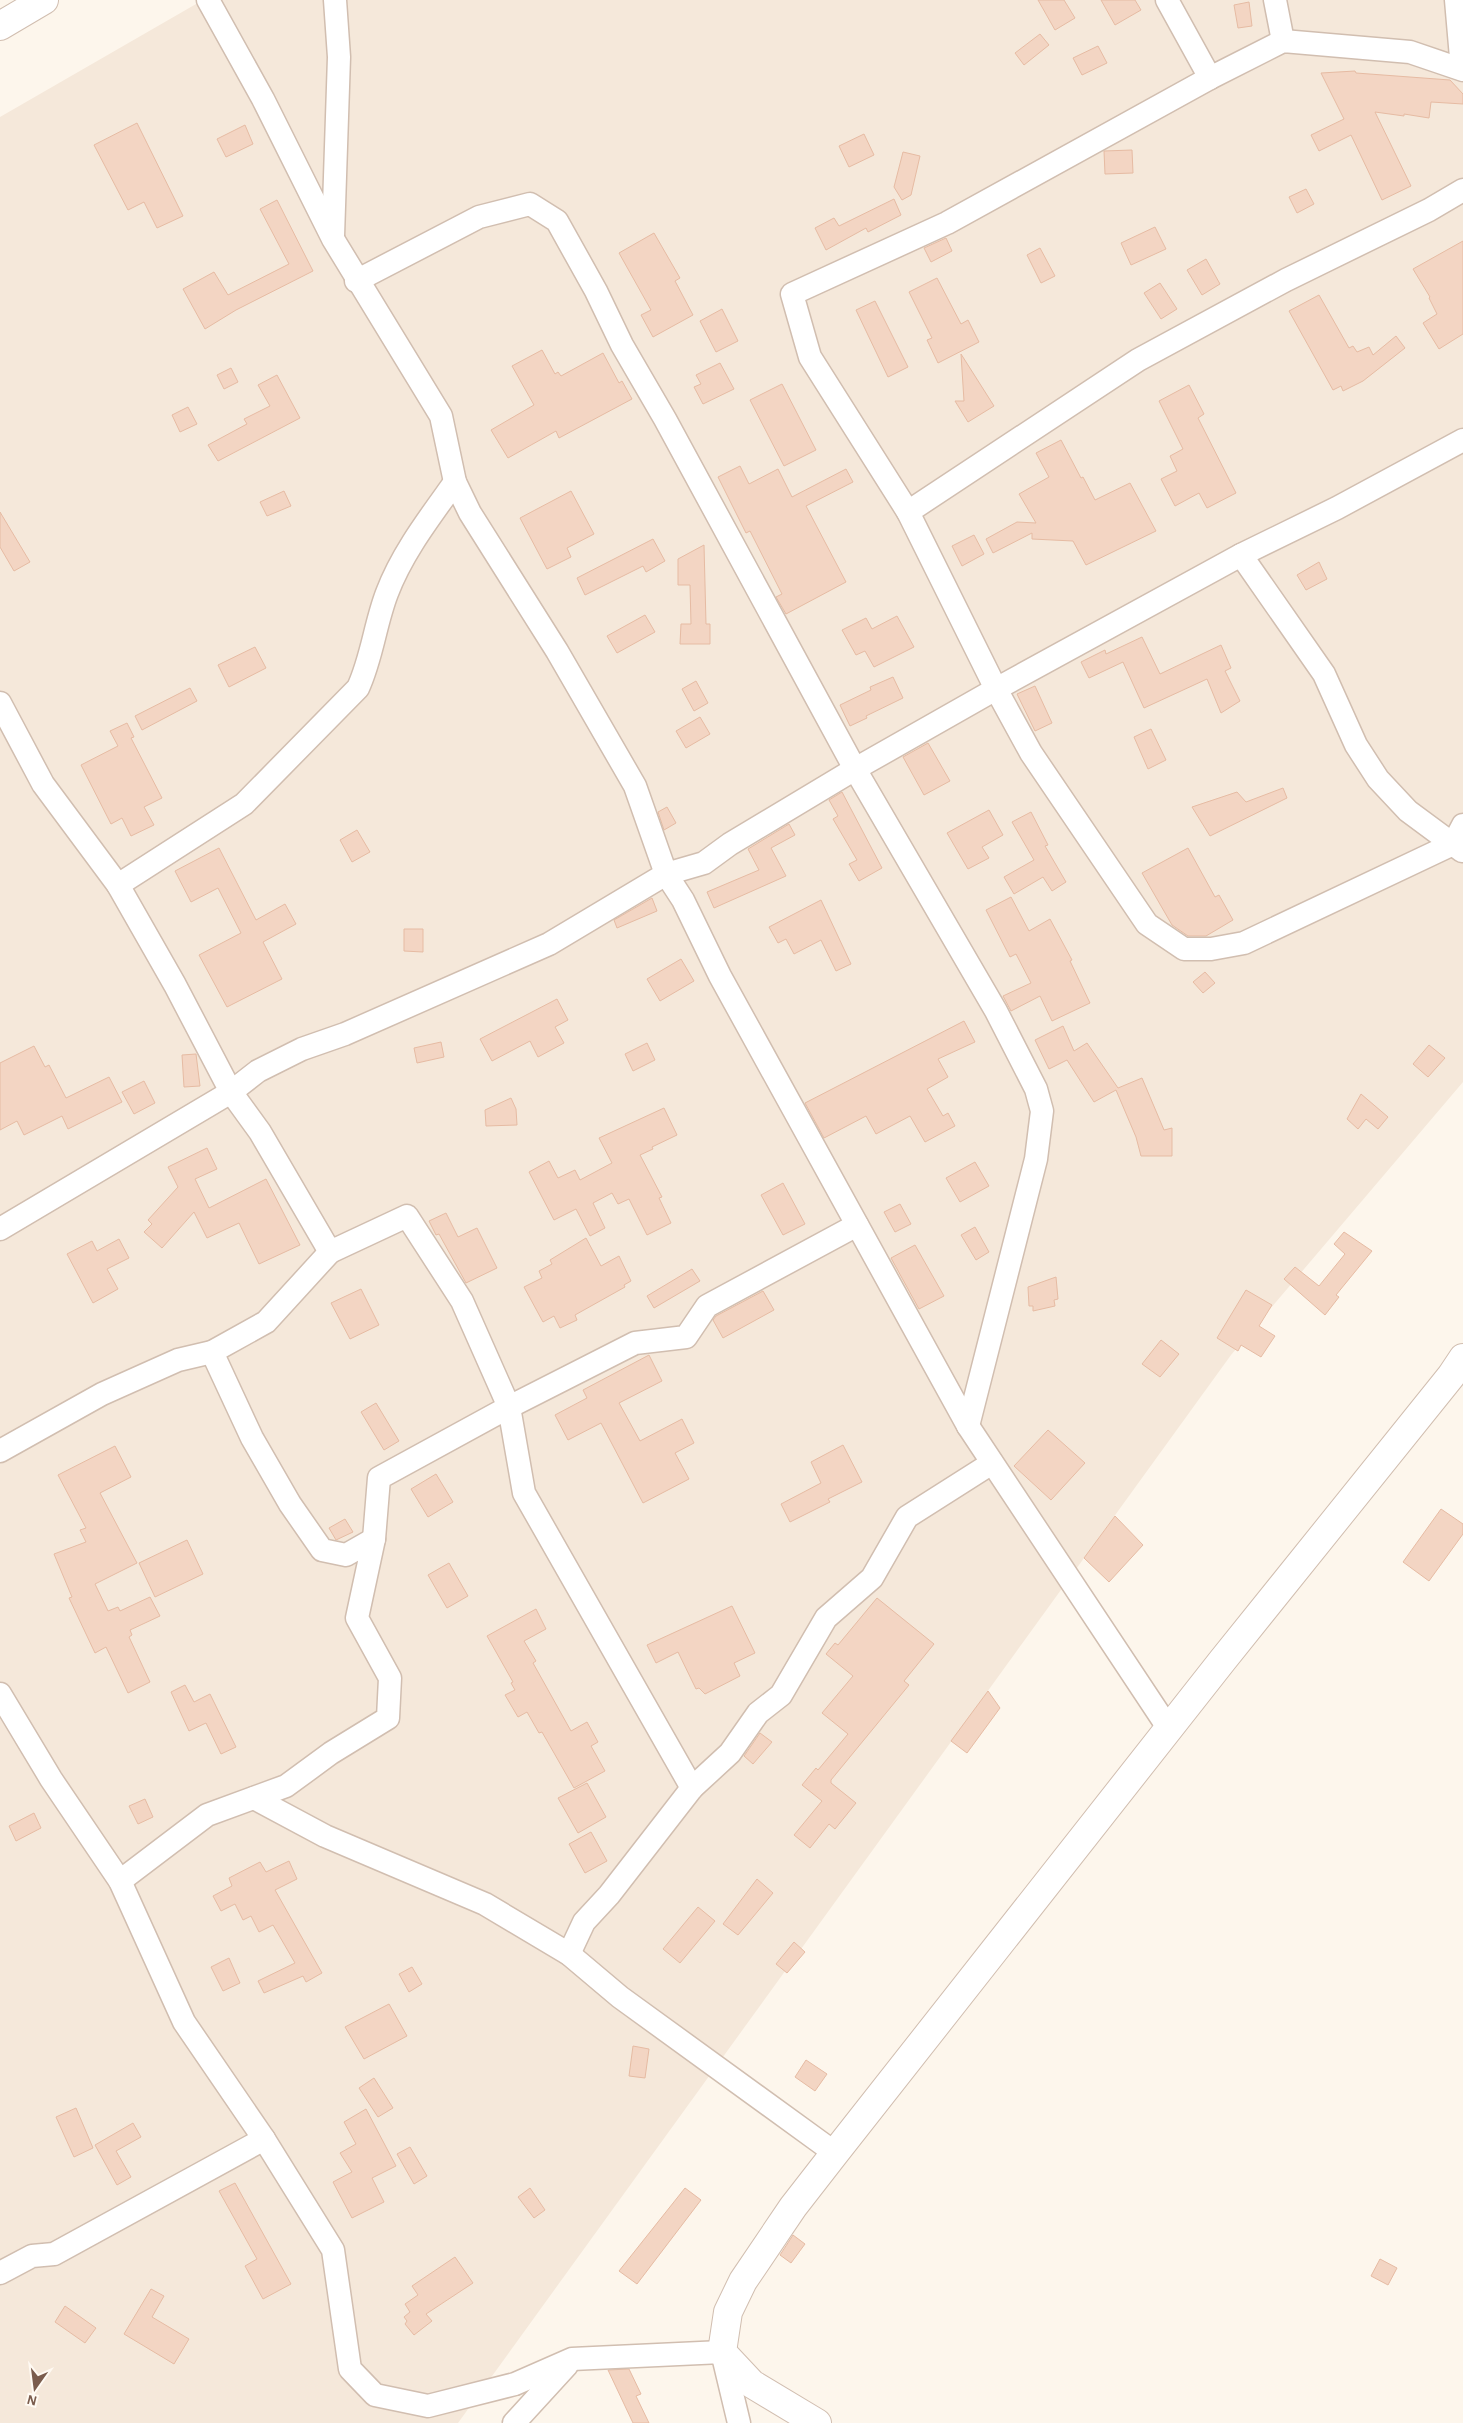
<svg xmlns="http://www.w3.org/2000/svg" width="1463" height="2423" font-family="'Alegreya Sans',sans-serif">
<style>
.residential{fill:#f5e8da}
.building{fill:#f3d5c3;stroke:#e6bba3}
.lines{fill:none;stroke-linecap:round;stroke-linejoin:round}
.minor-casing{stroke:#d1beb0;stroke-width:25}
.tertiary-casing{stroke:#d1beb0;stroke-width:30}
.minor{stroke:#fff;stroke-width:22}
.tertiary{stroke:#fff;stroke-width:28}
</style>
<rect width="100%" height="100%" fill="#fdf6ec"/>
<path class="residential" d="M203,0H1463V1082L1231,1355L458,2423H0V117Z"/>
<g class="building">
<path d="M1038,0H1064L1075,18L1055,30Z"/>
<path d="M1101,0H1135L1141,10L1115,25Z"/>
<path d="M1249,2L1252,26L1238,28L1234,5Z"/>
<path d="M1040,34L1049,45L1024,65L1015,53Z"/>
<path d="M1098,46L1107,63L1082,75L1073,58Z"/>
<path d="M1355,71L1356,73L1450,80L1463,94V104L1431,102L1429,118L1404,114V116L1375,112L1411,186L1382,200L1351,135L1319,151L1311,135L1344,119L1321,73Z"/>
<path d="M137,123L183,216L157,228L144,202L128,210L94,145Z"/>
<path d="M245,125L253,144L226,157L217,139Z"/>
<path d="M864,134L874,155L849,167L839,146Z"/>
<path d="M1132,150L1133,173L1105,174L1104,151Z"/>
<path d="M903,152L920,156L911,195L902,200L894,187Z"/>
<path d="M1306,189L1314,204L1297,213L1289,197Z"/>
<path d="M894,199L901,215L868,232L866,228L826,250L815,228L834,218L839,226Z"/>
<path d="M277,200L313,271L236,310L205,329L183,289L214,272L228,295L289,264L260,209Z"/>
<path d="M1155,227L1166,249L1131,265L1121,243Z"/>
<path d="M654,233L680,278L675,281L693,315L653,337L641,315L651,310L619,253Z"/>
<path d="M946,238L952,251L931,262L924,248Z"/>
<path d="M1463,241V334L1439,349L1423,323L1437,314L1429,298L1430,297L1413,269Z"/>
<path d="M1040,248L1055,276L1041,283L1027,255Z"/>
<path d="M1206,259L1220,284L1202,295L1187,270Z"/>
<path d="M937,278L961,324L968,320L979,342L938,363L927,340L932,338L909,292Z"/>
<path d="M1160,283L1177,309L1161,319L1144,293Z"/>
<path d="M1319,295L1349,348L1353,346L1357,352L1369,347L1373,355L1396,336L1405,348L1363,381L1343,391L1341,386L1333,390L1289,311Z"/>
<path d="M875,301L908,367L888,377L856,310Z"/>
<path d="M722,309L738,341L716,352L700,321Z"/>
<path d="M542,350L555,374L558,372L561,376L603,353L619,383L622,381L632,399L559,438L556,431L508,458L491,430L534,405L512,366Z"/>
<path d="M961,354L994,406L968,422L955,401H964Z"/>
<path d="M720,363L734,389L703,404L694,387L701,384L696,375Z"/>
<path d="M231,368L238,382L224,389L217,375Z"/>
<path d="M277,375L300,418L218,461L208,445L247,424L244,419L270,406L258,385Z"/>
<path d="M782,384L816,450L784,466L750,400Z"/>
<path d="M1189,385L1204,414L1198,418L1236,493L1207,508L1199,493L1175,506L1161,479L1177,471L1170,456L1183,449L1159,401Z"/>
<path d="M188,407L197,424L180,432L172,415Z"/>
<path d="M1061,440L1081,478L1083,477L1095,500L1130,483L1156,531L1086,565L1073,541L1032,539V533L993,553L986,539L1017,522L1036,523L1019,494L1049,477L1036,453Z"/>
<path d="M740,466L749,484L778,469L792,497L846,469L853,482L806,506L846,582L786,614L776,597L782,594L750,531L746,533L718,477Z"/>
<path d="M284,491L291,506L267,516L260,502Z"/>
<path d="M571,491L594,534L567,548L571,557L547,569L520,518Z"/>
<path d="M0,512L30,562L14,571L0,547Z"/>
<path d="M974,535L984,554L962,566L952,546Z"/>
<path d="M653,539L665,561L646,572L643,566L585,595L577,578Z"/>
<path d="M704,545L706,624H710V644H680L681,624H691L690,585H678V559Z"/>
<path d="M1319,562L1327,579L1306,590L1297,575Z"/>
<path d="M645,615L655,632L617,653L607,636Z"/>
<path d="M897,616L914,647L874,667L865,651L856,655L842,630L866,618L872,629Z"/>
<path d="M1142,637L1160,674L1221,645L1231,668L1225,671L1240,701L1221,713L1207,679L1144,708L1123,662L1089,678L1081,662L1105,650L1106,654Z"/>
<path d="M255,647L266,668L229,687L218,665Z"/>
<path d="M893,677L903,698L866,716L867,718L850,726L840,705L871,690L870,687Z"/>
<path d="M696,681L708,703L694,711L682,689Z"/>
<path d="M1035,686L1052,723L1035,731L1017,694Z"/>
<path d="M190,688L197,701L142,730L135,716Z"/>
<path d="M700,717L710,734L686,748L676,731Z"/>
<path d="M127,723L134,737L131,738L162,798L144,807L154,825L131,836L122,818L111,824L81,765L118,746L110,731Z"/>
<path d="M1151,729L1166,760L1148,769L1134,737Z"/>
<path d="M928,743L950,781L924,795L903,757Z"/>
<path d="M1283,788L1287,798L1210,836L1192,807L1237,792L1246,802Z"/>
<path d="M842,792L882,868L859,881L849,864L857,860L833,819L838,816L829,800Z"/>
<path d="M667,807L676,823L664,830L658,812Z"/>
<path d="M989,810L1003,835L982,847L989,858L968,869L947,833Z"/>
<path d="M1031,812L1048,845L1045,846L1066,882L1052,891L1043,877L1014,894L1004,877L1034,860L1012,822Z"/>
<path d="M789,824L795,835L771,848L786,876L714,908L707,892L759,870L748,849Z"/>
<path d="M357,830L370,852L352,862L340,840Z"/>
<path d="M219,848L256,920L285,904L296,924L263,942L282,979L227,1007L199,955L241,933L218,888L191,902L175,871Z"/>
<path d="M1188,848L1215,897L1219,895L1233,920L1206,936H1188L1172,925L1142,873Z"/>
<path d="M1011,897L1029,931L1050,919L1072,960L1070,961L1090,1003L1052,1021L1040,996L1011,1011L1003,996L1031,983L1016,954L1010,957L986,910Z"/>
<path d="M652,898L657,911L617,928L614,920Z"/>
<path d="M821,900L851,964L836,971L821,940L794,954L786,939L778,943L769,927Z"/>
<path d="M404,929H423V952L404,951Z"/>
<path d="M681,959L694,981L660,1001L647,979Z"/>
<path d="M1205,972L1215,983L1203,993L1193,982Z"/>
<path d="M557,999L568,1020L555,1027L564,1043L538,1057L530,1041L492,1061L480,1039Z"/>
<path d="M964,1021L975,1042L938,1059L948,1077L927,1089L943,1116L948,1113L955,1126L925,1142L910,1116L876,1134L866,1116L824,1138L805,1103Z"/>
<path d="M1063,1026L1074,1051L1087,1043L1118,1088L1142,1078L1164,1130L1172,1128V1156H1141L1136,1137L1116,1090L1094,1102L1067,1060L1049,1069L1035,1040Z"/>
<path d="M441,1042L444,1057L417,1063L414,1048Z"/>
<path d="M647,1043L655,1060L633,1071L625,1054Z"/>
<path d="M1429,1045L1445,1058L1428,1077L1413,1064Z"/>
<path d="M34,1046L45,1067L49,1065L66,1098L109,1077L122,1102L68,1129L62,1116L24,1135L17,1121L0,1130V1063Z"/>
<path d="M196,1054L200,1086L184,1087L182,1055Z"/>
<path d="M144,1081L155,1103L134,1114L122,1092Z"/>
<path d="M1361,1094L1388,1117L1378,1129L1366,1119L1358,1129L1347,1119Z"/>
<path d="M511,1098L516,1109L517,1125L486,1126L485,1110Z"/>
<path d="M664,1108L677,1135L652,1147L653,1149L640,1155L662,1197L659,1198L671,1223L647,1235L629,1199L618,1204L612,1193L593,1203L605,1228L590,1236L576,1209L554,1220L529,1172L549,1161L558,1178L575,1170L580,1180L612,1163L599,1138Z"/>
<path d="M207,1148L217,1169L195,1179L209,1208L266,1179L300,1245L259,1264L239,1223L207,1238L194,1212L162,1248L144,1232L152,1224L148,1220L178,1187L168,1167Z"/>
<path d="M975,1162L989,1186L960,1202L946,1178Z"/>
<path d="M783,1183L805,1224L783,1235L761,1195Z"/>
<path d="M900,1204L911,1224L895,1232L884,1212Z"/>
<path d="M446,1213L458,1237L477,1228L497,1268L466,1283L439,1234L436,1235L429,1221Z"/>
<path d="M975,1227L989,1252L976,1260L961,1235Z"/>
<path d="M1344,1232L1372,1251L1336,1295L1339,1297L1325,1315L1284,1279L1295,1267L1319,1286L1345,1254L1334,1244Z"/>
<path d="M586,1238L601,1266L619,1256L631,1281L624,1285L625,1287L575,1315L577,1320L560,1328L554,1316L543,1322L524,1287L542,1278L539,1271L552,1264L550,1260Z"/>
<path d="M119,1239L129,1258L107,1269L118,1289L93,1303L67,1254L92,1241L97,1251Z"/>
<path d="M915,1245L944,1296L919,1309L891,1258Z"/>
<path d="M692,1269L700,1281L654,1308L647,1296Z"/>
<path d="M1056,1277L1058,1299L1054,1300L1055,1306L1033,1311V1306H1029L1028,1287Z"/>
<path d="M361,1289L379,1325L350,1339L331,1303Z"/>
<path d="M1246,1290L1272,1305L1259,1326L1275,1336L1261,1357L1241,1345L1238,1351L1217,1338Z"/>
<path d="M763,1291L774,1310L723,1338L713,1320L716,1316Z"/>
<path d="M1161,1340L1179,1354L1160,1377L1142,1364Z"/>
<path d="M649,1355L662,1381L619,1403L640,1441L682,1419L694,1443L675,1453L689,1479L643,1503L601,1423L568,1440L555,1415L587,1398L583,1390Z"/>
<path d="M376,1403L399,1441L384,1450L361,1412Z"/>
<path d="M1048,1430L1085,1463L1051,1500L1014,1466Z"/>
<path d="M843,1445L862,1482L828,1499L830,1502L790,1522L781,1504L821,1483L811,1462Z"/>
<path d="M115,1446L131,1477L100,1493L137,1563L95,1584L108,1611L118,1607L120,1611L150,1597L160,1616L130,1630L132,1635L129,1637L150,1682L128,1693L106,1647L95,1653L69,1598L72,1597L54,1554L86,1542L80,1530L86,1528L58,1475Z"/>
<path d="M436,1474L453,1502L428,1517L411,1489Z"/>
<path d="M1441,1509L1463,1524V1534L1429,1581L1403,1562Z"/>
<path d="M1115,1516L1143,1545L1109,1582L1084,1558Z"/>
<path d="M345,1519L353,1532L336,1540L329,1528Z"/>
<path d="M187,1540L203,1574L155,1597L139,1563Z"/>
<path d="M449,1563L468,1596L447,1608L428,1575Z"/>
<path d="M877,1598L934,1644L904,1681L909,1685L831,1780V1783L856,1803L835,1829L829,1824L810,1848L794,1835L822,1801L802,1785L816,1768L818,1770L848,1734L822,1713L853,1676L826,1654L835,1643L838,1645Z"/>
<path d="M732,1606L755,1653L734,1663L740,1676L705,1694L699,1688L696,1689L678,1652L656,1663L647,1645Z"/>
<path d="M536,1609L546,1629L524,1641L536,1661L533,1663L571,1731L587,1722L598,1742L591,1746L605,1771L574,1788L542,1732L539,1733L527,1712L518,1717L505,1695L515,1690L511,1683L513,1682L487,1636Z"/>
<path d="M185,1685L194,1702L210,1694L236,1747L221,1754L206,1723L189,1731L171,1692Z"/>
<path d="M988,1691L1000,1708L967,1753L951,1741Z"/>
<path d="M760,1733L772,1742L753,1764L744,1756Z"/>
<path d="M587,1783L606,1817L578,1833L558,1798Z"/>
<path d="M145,1799L153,1817L138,1824L129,1806Z"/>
<path d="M34,1813L41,1828L16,1841L9,1826Z"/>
<path d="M591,1832L607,1861L585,1873L569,1844Z"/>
<path d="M289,1861L297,1879L275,1890L322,1973L306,1982L303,1976L264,1993L258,1981L295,1963L273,1925L259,1932L251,1916L243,1920L235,1904L221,1911L213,1896L232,1886L229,1878L260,1862L266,1872Z"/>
<path d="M757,1879L773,1893L738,1935L723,1924Z"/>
<path d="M698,1907L715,1921L680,1963L663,1949Z"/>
<path d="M794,1942L805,1952L787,1973L776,1964Z"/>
<path d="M229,1958L240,1983L223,1991L211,1967Z"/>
<path d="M412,1967L422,1984L409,1992L399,1974Z"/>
<path d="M389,2004L407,2036L364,2059L345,2027Z"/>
<path d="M633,2046L649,2049L645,2078L629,2076Z"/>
<path d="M806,2060L827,2074L815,2091L795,2077Z"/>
<path d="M374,2078L393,2108L378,2117L359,2088Z"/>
<path d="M76,2108L93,2148L74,2157L56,2117Z"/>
<path d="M366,2109L396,2166L372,2178L384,2202L352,2218L333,2182L352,2172L340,2153L356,2144L344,2122Z"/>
<path d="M133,2123L141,2137L116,2151L131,2177L117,2185L95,2145Z"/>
<path d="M410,2147L427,2176L414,2184L397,2154Z"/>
<path d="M235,2183L291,2284L263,2299L245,2266L257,2259L219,2191Z"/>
<path d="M530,2188L545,2210L534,2218L518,2197Z"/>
<path d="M685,2188L701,2200L637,2284L619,2271Z"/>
<path d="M793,2235L805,2244L791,2263L780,2255Z"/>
<path d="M455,2257L473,2283L426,2314L432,2321L414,2335L405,2324L407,2321L404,2317L410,2312L405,2304L418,2295L412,2286Z"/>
<path d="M1380,2259L1397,2268L1388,2285L1371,2276Z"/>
<path d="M151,2289L164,2296L152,2317L189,2339L174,2364L124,2334Z"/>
<path d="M65,2306L96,2328L85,2343L55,2322Z"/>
<path d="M629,2369L641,2394L636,2396L649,2423H633L608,2370Z"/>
</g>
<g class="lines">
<defs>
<g id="minor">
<path d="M1167,0L1210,78"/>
<path d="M1275,0L1283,41"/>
<path d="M1456,0L1462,69"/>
<path d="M1463,70L1410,52L1283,41L1210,78L947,223L792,294L810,357L908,512L996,689L1031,753L1147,924L1184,949H1211L1244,943L1453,844L1463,825"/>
<path d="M333,236L339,57L335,0"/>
<path d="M356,281L479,217L530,204L557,221L596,291L622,345L665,419L855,769L996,1011L1036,1089L1042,1111L1036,1159L968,1426"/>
<path d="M908,512L1138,360L1286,280L1429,210L1463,190"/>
<path d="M1241,555L1324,674L1356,745L1378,779L1408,811L1462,851"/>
<path d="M0,703L43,784L118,885L175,985L231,1092L260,1132L330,1252L407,1216L462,1301L509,1407L635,1343L686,1337L707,1306L857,1225"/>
<path d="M118,885L244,804L358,688C372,658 375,624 387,593C402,553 430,517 455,482"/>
<path d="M0,1229L231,1092L258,1071L302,1049L345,1034L549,944L666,874L635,786L557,651L470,513L455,482L441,416L333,239L263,99L208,0"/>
<path d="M0,1451L102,1394L178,1360L212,1352L266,1322L330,1252"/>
<path d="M374,1539L379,1478L509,1407L524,1493L692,1788"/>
<path d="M0,1694L51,1779L120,1881L184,2022L264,2139L333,2250L350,2369L375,2395L428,2406L515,2384L572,2359L722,2352L739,2423"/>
<path d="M1169,1729L968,1426L720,976L683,900L666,874L704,863L730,844L855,769L996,689L1241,555L1337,508L1463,440"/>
<path d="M254,1798L325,1836L485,1904L569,1954L620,1997L835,2153"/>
<path d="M120,1881L207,1815L286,1786L331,1753L388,1718L390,1678L357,1618L374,1539L346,1555L322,1550L290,1504L252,1438L212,1352"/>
<path d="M569,1954L584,1922L609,1895L692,1788L730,1753L758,1713L781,1695L826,1618L872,1578L907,1517L992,1463"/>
<path d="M0,2273L32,2256L54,2254L264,2139"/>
<path d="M514,2423L567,2365"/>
</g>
<g id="tertiary">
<path d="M0,26L44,0"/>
<path d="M817,2423L752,2384L722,2352L728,2312L743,2281L793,2207L835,2153L1222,1661L1451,1376L1463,1358"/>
</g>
</defs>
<use href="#minor" class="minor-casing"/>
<use href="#tertiary" class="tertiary-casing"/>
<use href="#minor" class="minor"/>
<use href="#tertiary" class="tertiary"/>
</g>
<g transform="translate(35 2388) rotate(194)" stroke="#fffaf3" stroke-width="4" paint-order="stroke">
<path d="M0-4L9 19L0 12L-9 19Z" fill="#7a5c4d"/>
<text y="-8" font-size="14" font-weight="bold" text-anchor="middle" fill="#7a5c4d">N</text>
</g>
</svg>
